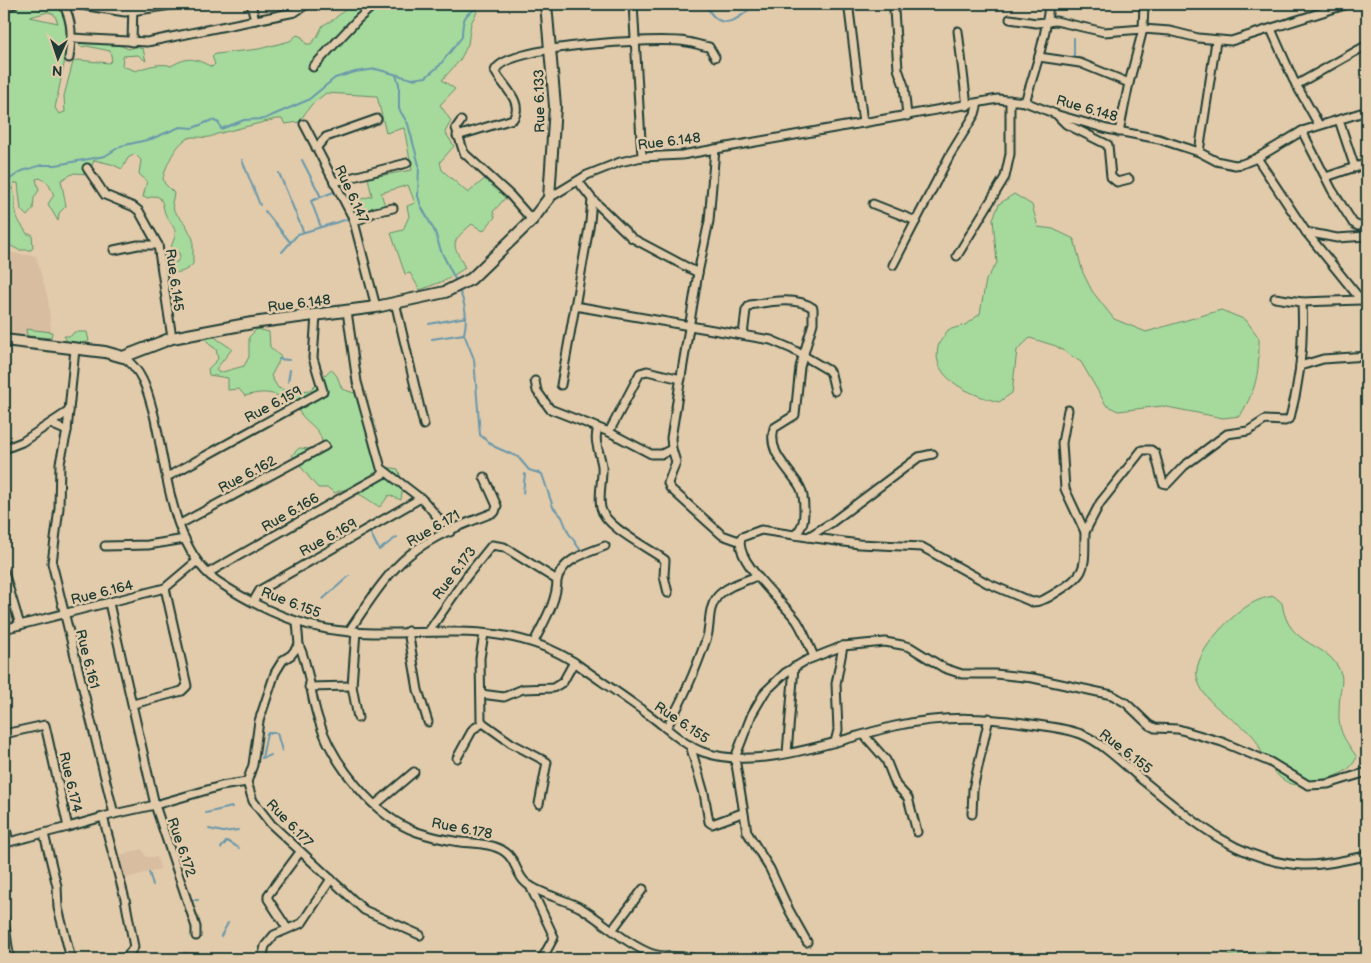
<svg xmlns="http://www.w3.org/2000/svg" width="1371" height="963" font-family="'Balsamiq Sans',sans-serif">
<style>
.built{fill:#d8bda1}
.green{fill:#a6da9c;stroke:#628c68;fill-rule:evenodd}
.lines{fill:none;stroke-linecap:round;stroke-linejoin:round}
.stream{stroke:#6998ab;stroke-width:2}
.street-casing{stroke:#1f3d34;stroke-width:11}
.secondary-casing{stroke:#1f3d34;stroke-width:14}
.street{stroke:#e2cbab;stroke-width:7}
.secondary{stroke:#e2cbab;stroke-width:10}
.labels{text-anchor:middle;stroke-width:5;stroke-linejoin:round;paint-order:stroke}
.street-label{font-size:14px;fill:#1f3d34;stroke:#e2cbab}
</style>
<rect width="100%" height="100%" fill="#e2cbab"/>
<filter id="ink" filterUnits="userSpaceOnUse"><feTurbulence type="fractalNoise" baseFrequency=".02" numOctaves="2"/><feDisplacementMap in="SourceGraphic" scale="10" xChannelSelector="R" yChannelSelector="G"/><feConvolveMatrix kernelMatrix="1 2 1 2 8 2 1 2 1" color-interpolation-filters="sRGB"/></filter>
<g filter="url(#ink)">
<g class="built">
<path d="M4,252L36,256L48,299L52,339L4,335Z"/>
<path d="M142,849L146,857H157L160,869L123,879L117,856Z"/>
</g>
<g class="green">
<path d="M4,4H57L64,15L68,45L55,108L59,114L65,112L64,96L73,62L78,60L109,63L112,60L110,51L87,46L81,47L79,44L82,41L122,46L128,49L136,47L143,49L146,61L138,55L123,56L122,66L136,71C144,67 163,62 171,66C189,56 194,58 212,67L215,64L212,56L216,54L259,49L290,41L297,35L302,37L306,44H311L317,37L323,25L333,20L352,4H473L477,12L471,23L468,44L460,60L442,80L455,89L440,105L451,121L445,132L454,146L440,162L442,170L468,193L487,177L506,197L493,212L495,217L483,231L472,224C447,245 454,244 465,268L446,280L420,290L410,273L405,274L391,233L403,230L409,216L407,206L415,203L408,185L381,193L385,206L357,217L350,202L372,196L368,178L412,170L404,128L386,133L377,96L326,93L311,105L299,122L285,124L282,119H276L217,134C207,139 204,137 194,137C179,136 165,166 163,179L165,184L174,193L172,203L174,211L186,225L193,239V264C187,271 176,276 167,269L168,263L177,262L180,257L179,253L171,247C178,230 176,231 167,217C163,212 164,204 160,198L156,196L147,198L143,197L147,181L139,174L141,160L135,154L128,158L122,169L111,164L94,160L89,174L74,173L61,180L66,206L59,213L58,221L48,204L54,195L48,183L40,178L36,179L39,190L34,198L33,209L27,216L21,210L18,183H14L12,188C17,197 14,202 16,212C17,221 23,226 27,234H32L33,248L31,250H19L7,244L4,245V41L7,22H4ZM48,12L54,14L58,23L30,17Z"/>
<path d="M1014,194L1032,205L1038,227L1053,229L1074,239L1083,273L1092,291L1114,319L1146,332L1221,310L1246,320L1259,338C1259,372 1258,386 1240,416L1223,418L1162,406L1118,411L1106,405L1081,362L1056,346L1030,338L1017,350L1012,393L999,402C975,396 930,380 938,347C939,342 945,335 948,330L965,325L980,314L986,280L997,263L993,219L999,204Z"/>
<path d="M26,329L52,332L51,338L27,336Z"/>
<path d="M257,329L269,332L270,347L281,357L271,376L278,388L292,392L310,390L331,369L337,376L342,389L360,395C364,407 374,415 375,427L372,433L383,464L386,467L398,469L403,484L401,500L389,495L380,507C367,500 350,483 335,493L328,488H318C308,477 301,466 292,455L299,448L311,449L322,442C321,427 303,422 298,409L300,404C275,397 273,388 245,396L239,389L228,390V378L209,375L208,369L218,359L216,349L210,345L205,338L213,336L232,349L216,369L219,373L244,366L249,357V337Z"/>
<path d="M74,332H87L89,341L82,345L69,344L64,336H71Z"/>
<path d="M1274,596L1282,603C1288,650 1330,640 1341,674C1343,679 1341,687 1340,693C1338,726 1337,730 1357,757C1350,772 1339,775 1324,779C1316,781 1306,785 1298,785C1281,784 1269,767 1262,753C1259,747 1256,738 1251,734C1232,717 1203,704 1197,677C1192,652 1238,607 1259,600C1263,598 1269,597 1274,596Z"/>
<path d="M1267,951L1284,959H1217L1222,956Z"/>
</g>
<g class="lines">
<g class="stream">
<path d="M706,4C718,33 738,22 754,4"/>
<path d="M1074,38V59"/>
<path d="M396,75L399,84V109L408,124L419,165L418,196L421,206L435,232L441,251L457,283"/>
<path d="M242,160L260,205"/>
<path d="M302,160L321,197"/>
<path d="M279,173L303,231"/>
<path d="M4,183L22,171L42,165H56L105,156L121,146L151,139L180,127L193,128L212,120L219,123L221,129L244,120L264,119L308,100L335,78L355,72L376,69L412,79L426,77L439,66L462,37C462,16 465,13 485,4"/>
<path d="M265,211L290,242"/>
<path d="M321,227L311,201L336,191"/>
<path d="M282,252L298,234L348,219"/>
<path d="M459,290C466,305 468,318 464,334L474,359L480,435L495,447L518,457L529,470L542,474L553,507L562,517L568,532L581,551"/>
<path d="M429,324L466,317"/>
<path d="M432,339L464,334"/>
<path d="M279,359L289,360"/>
<path d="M288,382L290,370"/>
<path d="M523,493L525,474"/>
<path d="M370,532L379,550L397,537"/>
<path d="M323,599L349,576"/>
<path d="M271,755L262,758L267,733H277L282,751"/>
<path d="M206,813L232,807"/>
<path d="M209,829L223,832L238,830"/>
<path d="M221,848L227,841L239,848"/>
<path d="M149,872L153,885"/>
<path d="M189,900H198"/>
<path d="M221,936L228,923"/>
</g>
<defs>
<g id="street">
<path d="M63,4C73,22 72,37 69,58"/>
<path d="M75,4L125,12L178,4"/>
<path d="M251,4L255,20"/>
<path d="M633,4L642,157"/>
<path d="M4,7L14,4"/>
<path d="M849,10L863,123"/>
<path d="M894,10L898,69L904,86L907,116"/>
<path d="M1010,19L1036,23L1056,21L1104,32L1143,29L1170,31L1198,38L1231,41L1348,4"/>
<path d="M1271,29L1293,79L1319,125"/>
<path d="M958,31L967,106"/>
<path d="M72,38L147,42L295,12L307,4"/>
<path d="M132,42L133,4"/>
<path d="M1039,57L1080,63L1129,83"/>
<path d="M313,67L357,20L375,4"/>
<path d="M1296,85L1367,45"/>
<path d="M1025,102C1035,70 1046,38 1049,4"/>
<path d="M1058,116L1066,124L1108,145L1111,177L1117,182L1129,179"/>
<path d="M1339,120L1355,168"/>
<path d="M461,121L456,128L464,153L510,195L532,220"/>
<path d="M304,124L353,218L376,307"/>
<path d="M1302,131L1332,190L1353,223L1358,226L1367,225"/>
<path d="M1119,132L1129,83L1143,29L1144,4"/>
<path d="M457,136L513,119C525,102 502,86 495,71C503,45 659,37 687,42C694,43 702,46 709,47L715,57"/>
<path d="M316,148L326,137L377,119"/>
<path d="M715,149L709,221L698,273L671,438L672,449L676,462L668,483L670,488L722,535L739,541"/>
<path d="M1199,152L1216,41"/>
<path d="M1257,158L1306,232L1361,300L1367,301"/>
<path d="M87,168L105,195L134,207L139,211L158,245L172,338"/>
<path d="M1326,177L1367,163"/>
<path d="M578,181L592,199L632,238L698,273"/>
<path d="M334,182L407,163"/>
<path d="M549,198L587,175L620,162L642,157L682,155L998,99L1025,102L1058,115L1107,129L1159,139L1199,152L1216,161L1235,165L1242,164L1257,158L1302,131L1367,111"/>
<path d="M873,204L916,221"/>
<path d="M354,222L375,212L393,208"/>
<path d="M1306,232L1337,238L1367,236"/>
<path d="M114,250L138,245H158"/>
<path d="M957,256L1005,177L1010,154V100"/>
<path d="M893,265L950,155L975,114L978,103"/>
<path d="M1275,298L1302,302L1361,300"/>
<path d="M395,302L424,425"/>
<path d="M575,306L771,340L792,349L828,370L831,374L835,391"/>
<path d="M347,311L357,382L381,468L424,501L450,532"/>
<path d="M743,335L746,310L750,305C769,302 796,296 813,308V323L800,367L795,415L774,428C767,453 789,468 800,487C804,494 804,503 804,510C804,521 803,527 795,535"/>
<path d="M75,349L67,431L60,463L59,508L52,563L114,814L103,817L125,899L134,947L125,959"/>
<path d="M123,357C143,370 148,393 154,415C166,465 171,549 217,581C250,603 288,622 327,629C412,643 495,612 574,662C599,680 625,697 649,715C666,727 683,745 703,752C759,772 839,739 895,726C946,715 987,717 1038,725C1052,727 1068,729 1081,734C1103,743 1122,763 1140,778C1188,817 1238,863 1303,865C1325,866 1346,859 1367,856"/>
<path d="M1300,366L1323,359L1367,356"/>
<path d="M535,381L537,391L550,409L609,432L651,454H662L672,449"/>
<path d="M561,385L590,222L592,199"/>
<path d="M1068,410L1062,443L1065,489L1085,532L1100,503L1142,450H1151L1155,453L1163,483L1167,484L1184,466L1227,434L1248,431L1265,420L1285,421L1290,418C1300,381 1304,341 1302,302"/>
<path d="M51,424L67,431"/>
<path d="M598,428C593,441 600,452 602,466C603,479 598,495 601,508C605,527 649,548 665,560L664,576L668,593"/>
<path d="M609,432L640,373L647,371L681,379"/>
<path d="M4,449L22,442L69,411"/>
<path d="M167,477L323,391L313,358L316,315"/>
<path d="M180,524L325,446"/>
<path d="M808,537L859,544L922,547L987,583L1032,602C1042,602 1049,597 1057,592C1089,573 1084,566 1085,532"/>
<path d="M105,546L148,545L185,539"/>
<path d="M4,572L20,625"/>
<path d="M208,573L385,473"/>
<path d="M253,602L260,590L421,498"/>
<path d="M109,603L155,805L221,786L247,782"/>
<path d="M297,622L299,645L291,655L283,660L275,673L259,721L253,765L247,782L253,801L271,824L348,895L364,910L420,935"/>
<path d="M4,629L165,588L197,561"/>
<path d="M349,631C367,605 385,575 409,555C434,535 466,523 495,512L497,506L484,477"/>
<path d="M356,631L352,686L358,718"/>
<path d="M408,631L418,690L428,722"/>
<path d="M429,631L467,576L492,545L504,547L557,580C563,558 586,554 605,546"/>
<path d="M484,634L480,658L481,720L483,723L511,743L547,762L539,804"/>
<path d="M534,642C543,623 557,602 557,580"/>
<path d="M299,645C310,669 310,694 318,718C331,761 374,817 417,832C429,836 442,839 454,841C470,844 491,842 505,852C516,859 516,875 526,883C539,894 565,899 581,908C604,922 625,943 650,953C665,959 681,954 695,959"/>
<path d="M814,657C809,645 804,632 797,621C785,604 730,557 742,537L761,530L808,537L831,523L919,457L933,454"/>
<path d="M309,687L352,686"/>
<path d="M481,694L504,697L523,689L553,688L563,682L574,662"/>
<path d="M133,704L182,691L187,686L165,588"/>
<path d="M666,728C684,699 696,669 707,637C711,623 707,610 717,597C726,586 745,581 757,576"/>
<path d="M4,734L45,725L68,827L9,842"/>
<path d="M865,736L886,760L896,785L908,798L917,832"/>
<path d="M835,742L838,730L836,684L843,646"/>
<path d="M690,745L704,793L709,822L712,824L742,813"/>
<path d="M787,753L794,667"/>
<path d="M457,758L473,729L483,723"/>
<path d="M376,804L414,772"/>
<path d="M114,814L155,805L196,927V936"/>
<path d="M972,814L973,789L989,718"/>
<path d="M4,820L9,842L4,844"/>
<path d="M68,827L103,817"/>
<path d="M44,834L57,886L58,908L71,959"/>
<path d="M530,886L554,937L542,959"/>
<path d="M4,919L9,954"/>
<path d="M287,928L268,899V895L300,852"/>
<path d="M613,929L643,889"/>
<path d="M807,942L789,910L770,869L747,832L735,758L752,714L765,692L785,673L805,661L843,646L885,642L902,645L910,647L944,668L962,674H995L1033,678L1112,695L1126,703L1149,725L1155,728L1178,729L1222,742L1270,762L1308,785L1328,784L1367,772"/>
<path d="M185,958L201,959"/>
<path d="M262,959L265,946L274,935L302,923L331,879"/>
</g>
<path id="secondary" d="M4,340L105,352L123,357L172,338L252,323L376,307L445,292L471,279L532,220L549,198L555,106L546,4"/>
</defs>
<use href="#street" class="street-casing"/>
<use href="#secondary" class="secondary-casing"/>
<use href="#street" class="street"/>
<use href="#secondary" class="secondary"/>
</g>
</g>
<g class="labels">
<g class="street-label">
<text transform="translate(539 101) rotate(-91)" y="5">Rue 6.133</text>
<text transform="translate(1087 108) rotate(16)" y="5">Rue 6.148</text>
<text transform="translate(669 141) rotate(-7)" y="5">Rue 6.148</text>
<text transform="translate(352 194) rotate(65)" y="5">Rue 6.147</text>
<text transform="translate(175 280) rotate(82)" y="5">Rue 6.145</text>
<text transform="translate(299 303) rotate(-7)" y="5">Rue 6.148</text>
<text transform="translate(273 404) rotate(-28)" y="5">Rue 6.159</text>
<text transform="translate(247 474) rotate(-28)" y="5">Rue 6.162</text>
<text transform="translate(290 512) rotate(-30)" y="5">Rue 6.166</text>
<text transform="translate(433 528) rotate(-30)" y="5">Rue 6.171</text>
<text transform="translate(328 537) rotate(-29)" y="5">Rue 6.169</text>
<text transform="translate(454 573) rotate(-53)" y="5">Rue 6.173</text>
<text transform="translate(102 592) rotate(-14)" y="5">Rue 6.164</text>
<text transform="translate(291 602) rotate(21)" y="5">Rue 6.155</text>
<text transform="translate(88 659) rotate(76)" y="5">Rue 6.161</text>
<text transform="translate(682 722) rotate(34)" y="5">Rue 6.155</text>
<text transform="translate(1126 751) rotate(38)" y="5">Rue 6.155</text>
<text transform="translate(71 782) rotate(77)" y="5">Rue 6.174</text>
<text transform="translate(290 823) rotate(46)" y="5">Rue 6.177</text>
<text transform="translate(462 828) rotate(11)" y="5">Rue 6.178</text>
<text transform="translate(182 847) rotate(71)" y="5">Rue 6.172</text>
</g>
</g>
<rect width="1371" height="963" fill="none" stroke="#e2cbab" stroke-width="20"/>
<rect x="10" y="10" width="1351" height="943" fill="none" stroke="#1f3d34" stroke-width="2" filter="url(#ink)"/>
<g transform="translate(58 58) rotate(183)" stroke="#e2cbab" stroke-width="4" paint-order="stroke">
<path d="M0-4L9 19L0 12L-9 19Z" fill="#1f3d34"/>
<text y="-8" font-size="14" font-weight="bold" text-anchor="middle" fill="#1f3d34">N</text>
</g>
</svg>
